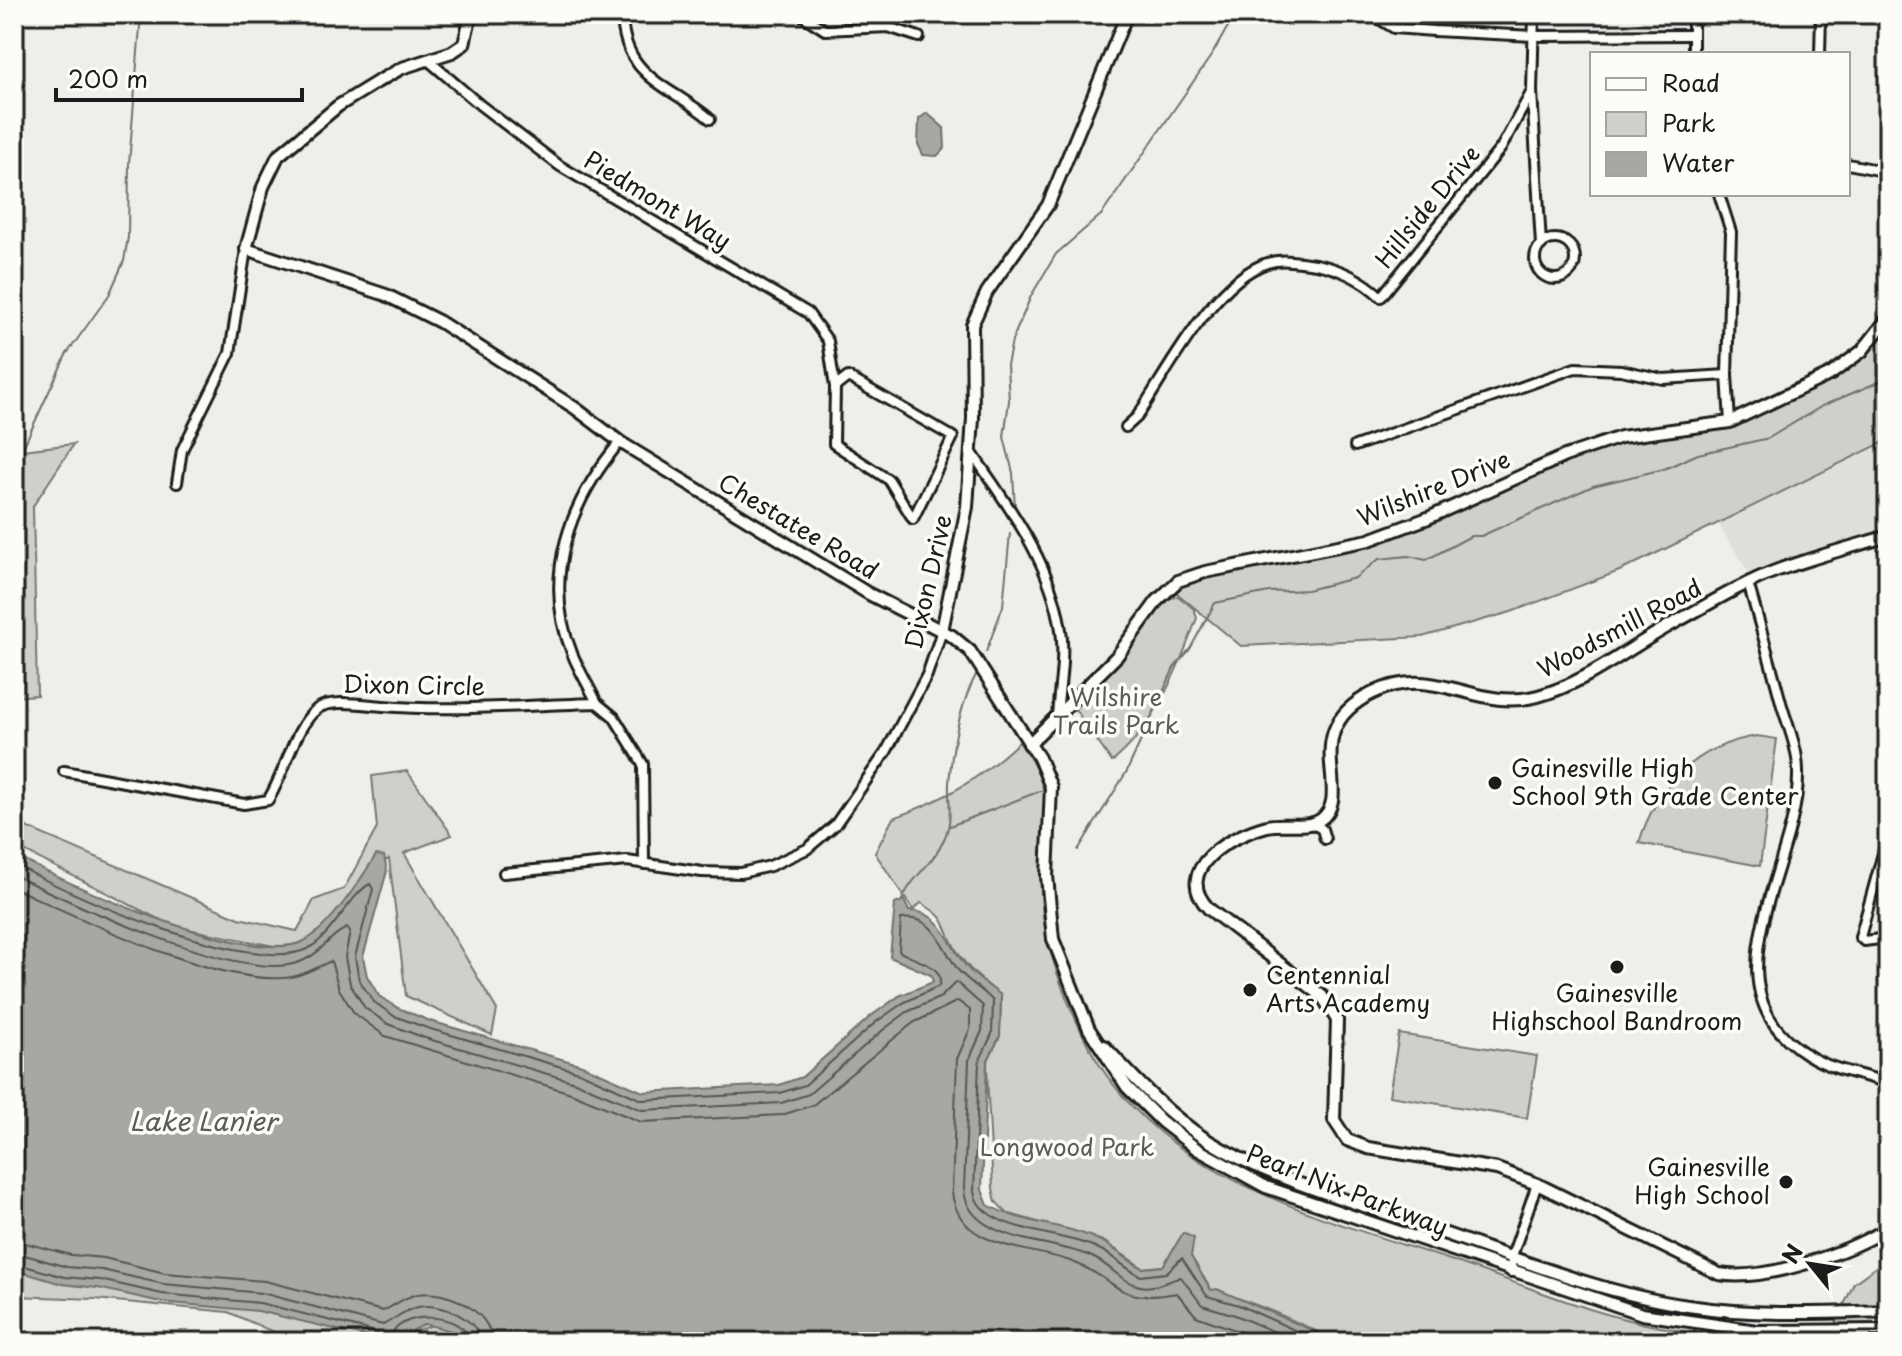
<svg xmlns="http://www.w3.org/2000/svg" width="1902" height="1356" font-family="'Playpen Sans',sans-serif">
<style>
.built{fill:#e0deda}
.green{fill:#d0cfcc;stroke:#767674;stroke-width:2}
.water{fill:#a8a7a3;stroke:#706f6d;stroke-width:2}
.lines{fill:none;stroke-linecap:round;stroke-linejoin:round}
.shore{stroke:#545452;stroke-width:2}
.stream{stroke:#706f6d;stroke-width:2}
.minor-casing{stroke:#1c1c1c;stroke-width:14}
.tertiary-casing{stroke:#1c1c1c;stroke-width:16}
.minor{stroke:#fdfcf7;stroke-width:8}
.tertiary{stroke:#fdfcf7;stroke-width:10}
.poi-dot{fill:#1c1c1c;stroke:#fdfcf7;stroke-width:3}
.labels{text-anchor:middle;stroke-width:7;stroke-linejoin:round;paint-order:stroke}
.street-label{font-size:24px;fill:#1c1c1c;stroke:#fdfcf7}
.park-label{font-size:24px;fill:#5b5b5a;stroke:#fdfcf7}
.poi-label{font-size:24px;fill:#1c1c1c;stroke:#fdfcf7;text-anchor:start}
.water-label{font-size:26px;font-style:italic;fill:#5b5b59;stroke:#fdfcf7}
</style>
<rect width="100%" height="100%" fill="#f0eeea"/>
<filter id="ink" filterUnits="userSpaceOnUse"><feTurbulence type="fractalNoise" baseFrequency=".0125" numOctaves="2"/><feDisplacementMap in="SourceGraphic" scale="16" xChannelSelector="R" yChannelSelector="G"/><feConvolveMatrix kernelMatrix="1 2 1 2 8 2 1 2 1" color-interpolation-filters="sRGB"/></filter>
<g filter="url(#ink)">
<path class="built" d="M1888,440V530L1816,551L1758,587L1718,524Z"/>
<g class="green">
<path d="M1888,313V440L1622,570L1511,612L1422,637L1241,646L1167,585L1200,568L1333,548L1443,512L1628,429L1724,422L1864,352Z"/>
<path d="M74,444L33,506L37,695L14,697V451Z"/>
<path d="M1178,596L1194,609L1197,618C1179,667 1154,729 1112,762L1073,706L1126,653L1162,601Z"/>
<path d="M1757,736L1777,739L1760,866L1639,843C1656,786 1697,745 1757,736Z"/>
<path d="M1019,742C1066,805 1037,830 1041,897C1044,944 1063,994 1083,1035C1152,1181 1327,1218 1465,1265C1529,1287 1594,1315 1661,1327C1717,1338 1773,1339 1829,1338L1854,1283L1888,1258V1342H1330L1328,1337C1290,1318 1252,1301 1211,1290L1192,1260L1184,1234L1163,1266L1143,1268L1103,1241L1010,1214L999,1236L996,1235L1007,1213L996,1202L993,1188L988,1096L987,1062L1000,1036L1001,996C984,982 968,970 957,951C941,925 951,920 921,903L913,910L875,853L893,818C946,799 978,780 1019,742Z"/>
<path d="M407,771L452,835L404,853L497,1010L492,1035L406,996L389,859L372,866L318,939L289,949L172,926L14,846V815L28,828L239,918L297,931L314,900L344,889L377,828L372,776Z"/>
<path d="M1399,1034L1537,1056L1527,1118L1389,1096Z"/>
<path d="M14,1252L395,1339L435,1324L485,1342H296L228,1312L95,1299L14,1296Z"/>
</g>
<g class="water">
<path d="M927,113L944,128L945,148L937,156L923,155L918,144L919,119Z"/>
<path d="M14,854C65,885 247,965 302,942C328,931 361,879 376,855L384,856L387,871L363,957L367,976L379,996L398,1008L430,1021L582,1065L643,1092L779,1085L802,1077L871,1016L899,996L933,982L931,975L890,957L895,904L904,900L909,911C942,910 948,945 966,966C976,978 989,986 1001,995L1000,1036L987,1062L982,1190L988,1205C1024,1225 1065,1223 1101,1241C1116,1248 1128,1262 1143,1268L1163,1266L1183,1233L1194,1238L1191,1256L1211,1290L1217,1289L1328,1337L1330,1342H467L448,1330L425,1324L393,1341H385L258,1311L161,1302L98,1288L62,1284L15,1270Z"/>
</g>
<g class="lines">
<g class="shore">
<path d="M14,863C66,895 252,975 307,949C331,938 351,893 370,884L373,889L355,957L359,980L374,1002L394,1016L427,1028L579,1072L642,1100L780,1093L805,1085L876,1022L903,1003L939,986C946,964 912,961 899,951L901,919C936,914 941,948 959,971C969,982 983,990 993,1001L992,1034L979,1062L974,1191C978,1232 1067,1232 1099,1249C1114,1256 1125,1269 1141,1276L1166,1273L1182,1258L1207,1296L1239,1305L1321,1342"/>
<path d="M14,875C70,903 235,979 293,964C320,958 327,936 347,928L350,932L345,957L350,984L365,1008L388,1024L425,1038L575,1082L642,1110L781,1103L809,1094L883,1030L907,1012L941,997L956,982L983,1006L982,1031L969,1060L964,1189C967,1243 1054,1239 1092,1257C1109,1264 1121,1282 1140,1286C1155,1289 1168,1281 1181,1277L1202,1305L1235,1315L1298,1342"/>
<path d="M14,888C80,918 222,989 292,977C307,974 319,966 331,961L339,989L354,1013L385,1036L571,1093L641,1122L782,1115L813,1105L913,1023L958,1001L970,1010V1029L957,1059L952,1192C958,1250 1028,1246 1070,1261C1122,1280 1113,1305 1177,1293L1196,1316L1269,1342"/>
<path d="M14,1240L71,1255L104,1258L165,1273L265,1281L383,1311C395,1305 404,1297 418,1294C447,1289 491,1311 492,1342"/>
<path d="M14,1252L67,1267L102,1270L163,1284L262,1293L383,1325C395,1319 404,1310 418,1307C439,1302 479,1318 480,1342"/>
<path d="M14,1263L64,1277L100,1280L162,1294L260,1303L372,1331L379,1342"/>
<path d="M389,1342C393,1308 466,1311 470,1342"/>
</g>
<g class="stream">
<path d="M14,467L66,355L109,295L124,261L128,237L129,164L141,14"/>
<path d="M1015,509L1013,473L1004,437L1009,401L1007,365L1012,341L1031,296L1056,254L1102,214L1213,53L1235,14"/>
<path d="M986,652L1003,606L1010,533"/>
<path d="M950,826L1048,788"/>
<path d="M1078,850L1127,771L1174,668L1190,649L1215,603L1269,592L1307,590L1355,578L1379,559L1408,556L1426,560L1471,536H1481L1593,486L1664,469L1698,454L1769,438L1822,406L1888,378"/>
<path d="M902,900C913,873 939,862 948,828C952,814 948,798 949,784C952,747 959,707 976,675"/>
</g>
<defs>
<g id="minor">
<path d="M622,14C623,78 670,85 710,119"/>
<path d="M800,14L825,30L888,27L919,37"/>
<path d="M1371,14L1394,28L1434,31L1534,36L1693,35"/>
<path d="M1534,14L1532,91L1541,245"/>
<path d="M1693,14V54"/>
<path d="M1820,54L1821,14"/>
<path d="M429,61L480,105L560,166L808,313L828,341L835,387"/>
<path d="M1848,164L1888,172"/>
<path d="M1719,194L1731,232L1727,375L1730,422"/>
<circle cx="1555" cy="259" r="20"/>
<path d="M848,377L953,437L913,519L889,480L834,444L835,387Z"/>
<path d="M1126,427L1137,417C1168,371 1213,281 1267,263C1283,258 1300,262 1316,264C1341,269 1363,280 1381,297L1501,148L1532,91"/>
<path d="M1355,446L1575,368L1621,370L1663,379L1727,375"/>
<path d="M970,450C1008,506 1051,561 1061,630C1065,657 1059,688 1057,716"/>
<path d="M177,483L182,450L230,353L246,249"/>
<path d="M1748,583C1760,624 1771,665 1782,706C1788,726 1798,749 1798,771C1801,864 1698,988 1808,1055C1831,1070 1862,1074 1888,1083"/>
<path d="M597,703C589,686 579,671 572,653C541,577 570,501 620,442"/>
<path d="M64,771L244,804L268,800C285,774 294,727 317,709C331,698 365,705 383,706C454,712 525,705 597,703L614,717L643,764L644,864"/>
<path d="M1313,824L1322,829L1325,839"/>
<path d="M1888,835L1860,937L1864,941L1888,938"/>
<path d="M504,873L627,861L702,872L741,873L770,866L807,849L835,825L886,752L927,675L942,631"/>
<path d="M1511,1272L1512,1256L1537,1184"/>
</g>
<g id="tertiary">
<path d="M471,14L464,44L452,52L402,68L377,82L338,106L278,156L263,187L246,249L386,295L440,322L575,408L620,442L869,594L952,636L970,651L1039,758L1051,787L1047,876L1053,939L1089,1029L1127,1087L1162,1122L1197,1149L1266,1187L1642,1314L1757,1331L1888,1330"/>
<path d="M1888,536C1851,547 1814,557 1778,570C1743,583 1709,604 1676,622C1631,646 1587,683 1538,696C1475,713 1437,662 1373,693C1294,731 1357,794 1320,820C1306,829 1283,822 1267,826C1232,835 1170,869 1209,909L1322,996L1337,1020L1334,1120L1347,1140L1368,1148L1497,1169L1537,1184L1719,1274C1766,1282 1847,1253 1888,1228"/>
<path d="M942,631L967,507L973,418L972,325L987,292L1048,205L1127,14"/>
<path d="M1029,744L1117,656L1157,601L1178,581L1205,572L1369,540L1428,518L1565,456L1621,437L1730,422L1831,374L1862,351L1888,318"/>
<path d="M1104,1046C1135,1079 1168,1115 1207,1140C1273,1181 1353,1201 1426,1227C1511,1256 1599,1293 1688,1306C1754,1316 1821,1313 1888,1311"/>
</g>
</defs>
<use href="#minor" class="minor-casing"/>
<use href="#tertiary" class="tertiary-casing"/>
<use href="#minor" class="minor"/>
<use href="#tertiary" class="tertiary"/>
</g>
</g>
<g class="poi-dot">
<circle cx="1495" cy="783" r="8"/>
<circle cx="1617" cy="967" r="8"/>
<circle cx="1250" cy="990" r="8"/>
<circle cx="1786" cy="1182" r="8"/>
</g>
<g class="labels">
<g class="street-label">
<text transform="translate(657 201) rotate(31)" y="8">Piedmont Way</text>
<text transform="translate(1428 207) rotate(-51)" y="8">Hillside Drive</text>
<text transform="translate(1434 489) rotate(-22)" y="8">Wilshire Drive</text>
<text transform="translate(798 527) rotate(31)" y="8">Chestatee Road</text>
<text transform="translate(929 582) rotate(-77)" y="8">Dixon Drive</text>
<text transform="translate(1620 629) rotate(-28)" y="8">Woodsmill Road</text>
<text transform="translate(414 686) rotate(1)" y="8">Dixon Circle</text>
<text transform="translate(1347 1191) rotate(21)" y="8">Pearl Nix Parkway</text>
</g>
<g class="park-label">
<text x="1116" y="706">Wilshire<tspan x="1116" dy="28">Trails Park</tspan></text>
<text x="1067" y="1156">Longwood Park</text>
</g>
<g class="poi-label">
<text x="1511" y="777">Gainesville High<tspan x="1511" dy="28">School 9th Grade Center</tspan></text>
<text x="1266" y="984">Centennial<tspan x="1266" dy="28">Arts Academy</tspan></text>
<text x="1617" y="1002" text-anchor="middle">Gainesville<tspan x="1617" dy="28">Highschool Bandroom</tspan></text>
<text x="1770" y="1176" text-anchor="end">Gainesville<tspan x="1770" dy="28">High School</tspan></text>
</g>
<g class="water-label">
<text x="203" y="1131">Lake Lanier</text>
</g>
</g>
<rect width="1902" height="1356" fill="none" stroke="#fdfcf7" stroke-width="48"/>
<rect x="24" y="24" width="1854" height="1308" fill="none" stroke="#1c1c1c" stroke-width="3" filter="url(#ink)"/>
<rect x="1590" y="52" width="260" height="144" fill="#fdfcf7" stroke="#a3a29f" stroke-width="2"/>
<rect x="1606" y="78" width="40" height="12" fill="#fdfcf7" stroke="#a3a29f" stroke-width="2"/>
<text x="1662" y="92" font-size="24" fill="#1c1c1c">Road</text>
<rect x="1606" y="112" width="40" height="24" fill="#d0cfcc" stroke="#a3a29f" stroke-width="2"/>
<text x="1662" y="132" font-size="24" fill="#1c1c1c">Park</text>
<rect x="1606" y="152" width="40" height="24" fill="#a8a7a3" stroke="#a3a29f" stroke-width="2"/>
<text x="1662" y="172" font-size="24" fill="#1c1c1c">Water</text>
<g transform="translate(1810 1264) rotate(300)" stroke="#fdfcf7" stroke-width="6" paint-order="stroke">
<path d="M0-6L14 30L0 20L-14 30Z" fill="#1c1c1c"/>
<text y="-12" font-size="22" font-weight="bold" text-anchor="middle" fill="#1c1c1c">N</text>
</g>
<path d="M56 88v12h246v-12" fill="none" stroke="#1c1c1c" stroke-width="4"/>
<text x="68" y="88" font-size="24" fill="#1c1c1c" stroke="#fdfcf7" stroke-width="6" paint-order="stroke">200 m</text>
</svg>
